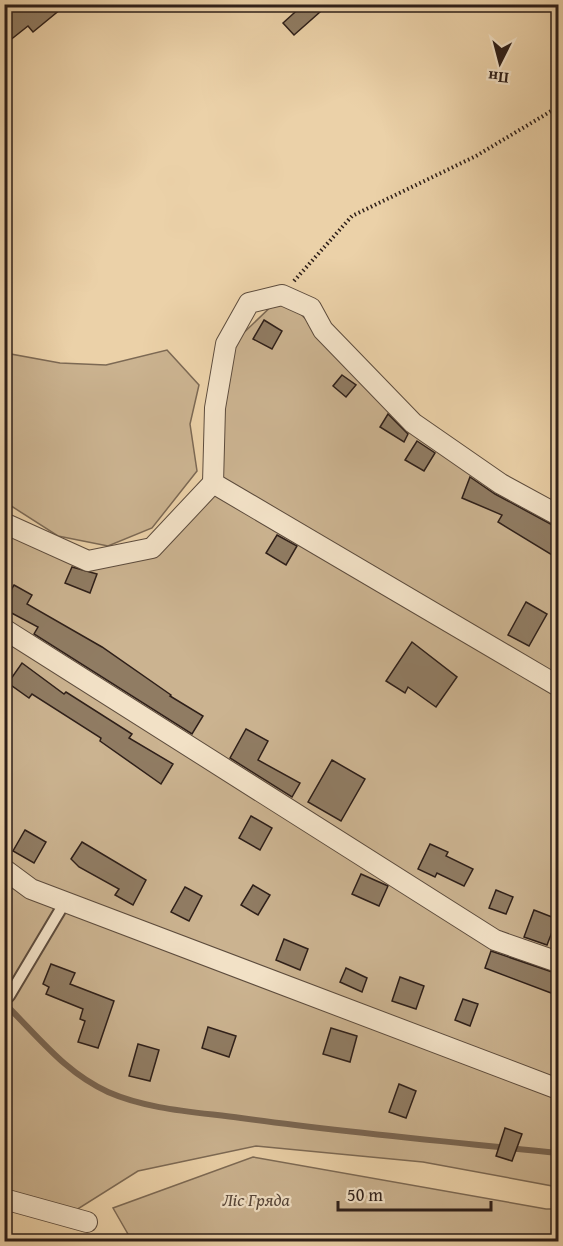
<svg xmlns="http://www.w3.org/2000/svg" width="563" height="1246" font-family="'Gentium Book Plus',serif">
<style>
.green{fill:#cbb390;stroke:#7c6954;stroke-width:1.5}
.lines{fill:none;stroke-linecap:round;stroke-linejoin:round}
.stream{stroke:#796551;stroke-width:6}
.building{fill:#907c63;stroke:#2e1f19;stroke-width:1.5}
.service-casing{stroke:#5d4c3d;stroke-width:14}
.minor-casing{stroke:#5d4c3d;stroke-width:22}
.path{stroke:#2e1f19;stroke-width:4;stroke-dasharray:1.5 3;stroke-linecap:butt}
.service{stroke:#f2e1c6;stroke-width:10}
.minor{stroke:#f2e1c6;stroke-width:20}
.labels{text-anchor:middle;stroke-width:4.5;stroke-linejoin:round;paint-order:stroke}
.park-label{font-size:18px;font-style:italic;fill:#554437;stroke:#f2e1c6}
</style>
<rect width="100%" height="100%" fill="#ebd1a8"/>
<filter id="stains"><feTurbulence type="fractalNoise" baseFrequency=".00333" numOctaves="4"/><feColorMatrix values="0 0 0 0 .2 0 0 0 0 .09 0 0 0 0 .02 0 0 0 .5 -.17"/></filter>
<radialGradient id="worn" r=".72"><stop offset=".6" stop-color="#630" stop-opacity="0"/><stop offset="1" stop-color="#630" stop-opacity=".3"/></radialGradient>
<g class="green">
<path d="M282,296L449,458L558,520V1187L423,1162L256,1146L138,1171L73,1212L5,1206L4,532L89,567L158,555L216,494L221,408L233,343Z"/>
<path d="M167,350L199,385L190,424L197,471L152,528L108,546L58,536L5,502V353L60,363L106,365Z"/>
<path d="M253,1157L546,1209H558V1241H132L113,1208Z"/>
</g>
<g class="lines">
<path class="stream" d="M4,1003C38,1036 64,1072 108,1092C149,1110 197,1112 241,1118C347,1133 453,1142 558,1153"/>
</g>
<g class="building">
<path d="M4,4H67L33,32L28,26L4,45Z"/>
<path d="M304,4H329L294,35L283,23Z"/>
<path d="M264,320L282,331L272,349L253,339Z"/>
<path d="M342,375L356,385L346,397L333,386Z"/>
<path d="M388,414L408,434L404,442L380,427Z"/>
<path d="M417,441L435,453L424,471L405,460Z"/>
<path d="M470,477L495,494L558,528V543L552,555L498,522L502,515L462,498Z"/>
<path d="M277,535L297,546L286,565L266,553Z"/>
<path d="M72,567L97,574L90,593L65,583Z"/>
<path d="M14,585L32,595L27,604L102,647L171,695L170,696L203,716L192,734L34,634L38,627L4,609V603Z"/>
<path d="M526,602L547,614L529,646L508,635Z"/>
<path d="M412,642L457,677L436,707L408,687L405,693L386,681Z"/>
<path d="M22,663L64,694L66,692L132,734L129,738L173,764L161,784L100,741L101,738L32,694L29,698L8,683Z"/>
<path d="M246,729L268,741L258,760L300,783L292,797L230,758Z"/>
<path d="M332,760L365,779L341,821L308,802Z"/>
<path d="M251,816L272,828L260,850L239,838Z"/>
<path d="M25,830L46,842L34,863L13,851Z"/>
<path d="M82,842L146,880L133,905L115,895L119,889L79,867L71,859Z"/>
<path d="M430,844L448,852L446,856L473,869L464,886L437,873L435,877L418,869Z"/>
<path d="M361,874L388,886L379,906L352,894Z"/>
<path d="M253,885L270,895L258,915L241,905Z"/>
<path d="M185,887L202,896L189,921L171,912Z"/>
<path d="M496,890L513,897L506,914L489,908Z"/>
<path d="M534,910L557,919L547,945L524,937Z"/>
<path d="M284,939L308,949L300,970L276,960Z"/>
<path d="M491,951L558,974L551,993L485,968Z"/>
<path d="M51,964L75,973L70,984L114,1001L98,1048L78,1042L85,1021L80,1019L83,1009L46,994L49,987L43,984Z"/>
<path d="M346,968L367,978L362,992L340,982Z"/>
<path d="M400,977L424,986L416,1009L392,1001Z"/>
<path d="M463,999L478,1004L470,1026L455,1020Z"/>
<path d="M208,1027L236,1036L229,1057L202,1048Z"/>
<path d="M331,1028L357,1036L350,1062L323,1054Z"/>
<path d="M138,1044L159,1050L150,1081L129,1076Z"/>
<path d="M399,1084L416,1091L406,1118L389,1112Z"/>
<path d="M505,1128L522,1134L512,1161L496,1156Z"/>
</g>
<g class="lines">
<defs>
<path id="service" d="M9,996L65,902"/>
<g id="minor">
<path d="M213,483L215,408L226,344L249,303L282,295L311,308L323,330L413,423L501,484L558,515"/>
<path d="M4,523L88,561L152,548L213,483L558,686"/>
<path d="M4,629L495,940L558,962"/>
<path d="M4,869L31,889L558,1089"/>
<path d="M4,1199L87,1222"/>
</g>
</defs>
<use href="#service" class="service-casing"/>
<use href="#minor" class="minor-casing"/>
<path class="path" d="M294,281L352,216L476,156L558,107"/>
<use href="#service" class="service"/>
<use href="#minor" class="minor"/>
</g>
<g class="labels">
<g class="park-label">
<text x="256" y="1206">Ліс Гряда</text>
</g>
</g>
<rect width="563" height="1246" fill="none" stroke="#ebd1a8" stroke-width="24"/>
<rect x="6" y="6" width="551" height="1234" fill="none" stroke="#2e1f19" stroke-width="3"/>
<rect x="12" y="12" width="539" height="1222" fill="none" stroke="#2e1f19" stroke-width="1.5"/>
<g transform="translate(500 63) rotate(186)" stroke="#f2e1c6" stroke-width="4.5" paint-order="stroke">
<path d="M0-4.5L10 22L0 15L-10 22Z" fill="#2e1f19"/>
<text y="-9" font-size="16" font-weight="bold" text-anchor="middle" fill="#2e1f19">Пн</text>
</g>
<path d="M338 1201v9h153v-9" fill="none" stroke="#2e1f19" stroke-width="3"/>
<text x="347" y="1201" font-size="18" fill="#2e1f19" stroke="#f2e1c6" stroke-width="4.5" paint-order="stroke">50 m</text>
<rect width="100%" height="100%" filter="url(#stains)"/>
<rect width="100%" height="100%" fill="url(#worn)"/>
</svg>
